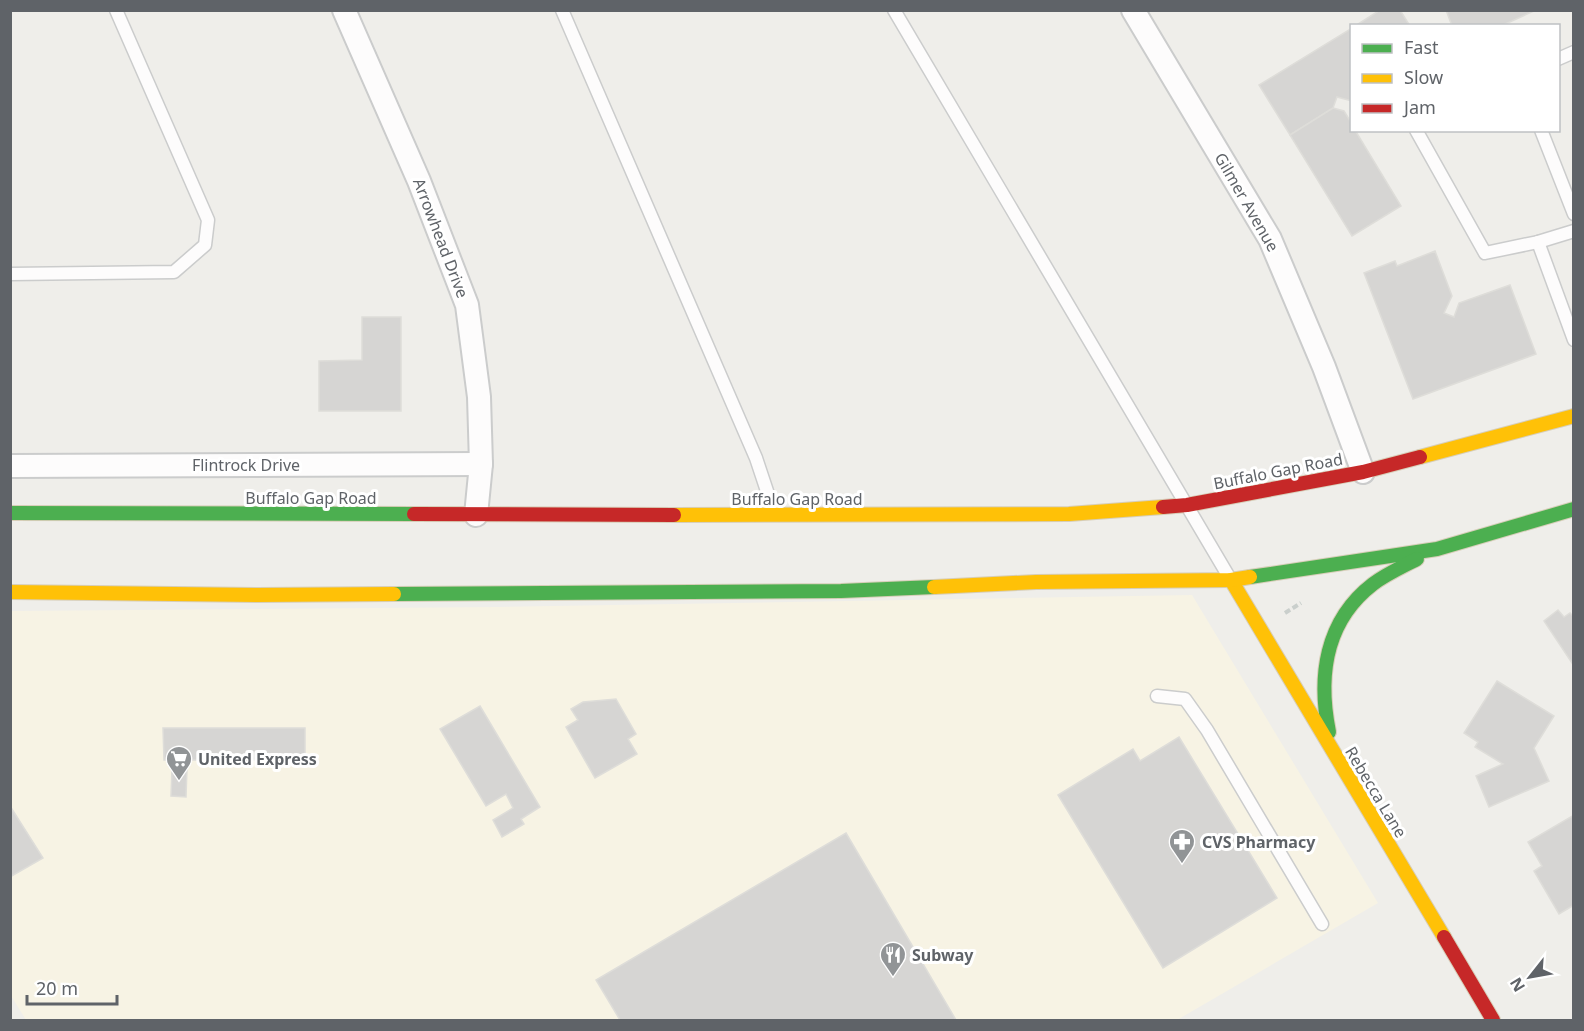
<svg xmlns="http://www.w3.org/2000/svg" width="1584" height="1031" font-family="'Noto Sans',sans-serif">
<style>
.commercial{fill:#f7f3e4}
.building{fill:#d6d5d3;stroke:#deddd9;stroke-width:1.5}
.lines{fill:none;stroke-linecap:round;stroke-linejoin:round}
.lane-casing{stroke:#cbcccc;stroke-width:15}
.street-casing{stroke:#cbcccc;stroke-width:26}
.fast-casing{stroke:#d7ceb8;stroke-width:16}
.slow-casing{stroke:#d7ceb8;stroke-width:16}
.jam-casing{stroke:#d7ceb8;stroke-width:16}
.path{stroke:#cacfcc;stroke-width:4;stroke-dasharray:6 3;stroke-linecap:butt}
.lane{stroke:#fdfcfc;stroke-width:12}
.street{stroke:#fdfcfc;stroke-width:22}
.fast{stroke:#4caf50;stroke-width:14}
.slow{stroke:#ffc107;stroke-width:14}
.jam{stroke:#c62828;stroke-width:14}
.labels{text-anchor:middle;stroke-width:6;stroke-linejoin:round;paint-order:stroke}
.street-label{font-size:16px;fill:#5f6368;stroke:#fff}
.poi-label{font-size:16px;font-weight:bold;fill:#5f6368;stroke:#fff;text-anchor:start}
</style>
<rect width="100%" height="100%" fill="#efeeea"/>
<path class="commercial" d="M1192,595L1378,903L1177,1020H26L10,994V611L498,607Z"/>
<g class="building">
<path d="M1380,10H1400L1410,26H1355Z"/>
<path d="M1446,10H1536L1501,26H1452Z"/>
<path d="M1352,28V101L1337,97L1333,108L1290,135L1259,85Z"/>
<path d="M1333,108L1344,111L1352,124V130H1355L1401,206L1352,236L1290,135Z"/>
<path d="M1435,251L1452,296L1444,313L1454,317L1459,303L1510,285L1536,354L1413,399L1364,273L1395,261L1397,266Z"/>
<path d="M362,317H401V411H319V361L362,360Z"/>
<path d="M1558,610L1564,617L1570,613L1574,617V666L1544,621Z"/>
<path d="M1497,681L1554,716L1534,748L1549,781L1489,807L1476,776L1503,764L1475,747L1478,742L1464,733Z"/>
<path d="M616,699L636,734L628,739L637,754L595,778L566,727L578,720L571,709L583,702Z"/>
<path d="M480,706L540,807L521,819L524,824L502,837L493,820L513,808L506,794L486,806L440,729Z"/>
<path d="M163,728H305V760H164Z"/>
<path d="M1179,737L1277,898L1163,968L1058,795L1133,749L1140,761Z"/>
<path d="M172,768H187L186,797L171,796Z"/>
<path d="M10,806L43,858L10,877Z"/>
<path d="M1574,815V905L1559,914L1534,871L1542,866L1528,842Z"/>
<path d="M846,833L956,1020H620L596,980Z"/>
</g>
<g class="lines">
<defs>
<g id="lane">
<path d="M562,10L756,458L774,512"/>
<path d="M894,10L1229,577"/>
<path d="M1558,59L1574,52"/>
<path d="M1416,130L1485,253L1538,242L1574,231"/>
<path d="M1541,130L1574,214"/>
<path d="M1538,242L1574,340"/>
<path d="M10,274L174,272L205,245L208,220L116,10"/>
<path d="M1157,696L1185,699L1207,730L1322,924"/>
</g>
<g id="street">
<path d="M344,10L419,181L467,305L479,397L481,464L476,515"/>
<path d="M1133,10L1270,239L1324,367L1363,472"/>
<path d="M10,466L481,464"/>
</g>
<g id="fast">
<path d="M10,513L414,514"/>
<path d="M1250,577L1437,549L1574,509"/>
<path d="M394,594L841,591L934,587"/>
<path d="M1329,732C1318,677 1325,621 1373,584C1386,574 1402,567 1417,559"/>
</g>
<g id="slow">
<path d="M1420,457L1574,416"/>
<path d="M674,515L1069,514L1163,507"/>
<path d="M1231,580L1444,937"/>
<path d="M934,587L1036,582L1231,580L1250,577"/>
<path d="M10,592L257,595L394,594"/>
</g>
<g id="jam">
<path d="M1163,507L1187,505L1363,472L1420,457"/>
<path d="M414,514L674,515"/>
<path d="M1444,937L1493,1020"/>
</g>
</defs>
<use href="#lane" class="lane-casing"/>
<use href="#street" class="street-casing"/>
<use href="#fast" class="fast-casing"/>
<use href="#slow" class="slow-casing"/>
<use href="#jam" class="jam-casing"/>
<path class="path" d="M1285,613L1301,603"/>
<use href="#lane" class="lane"/>
<use href="#street" class="street"/>
<use href="#fast" class="fast"/>
<use href="#slow" class="slow"/>
<use href="#jam" class="jam"/>
</g>
<defs>
<symbol id="supermarket-pin" viewBox="-11 -11 22 30"><path d="M0 17L-7.5 6A9.5 9.5 0 1 1 7.5 6Z" fill="#919496" stroke="#fff"/><path d="M-6-5.5h2.5l.6 2H6L4.5 2H-2.5L-4.4-4H-6ZM-1.5 3.2a1.3 1.3 0 1 0 .1 0ZM3 3.2a1.3 1.3 0 1 0 .1 0Z" fill="#fff"/></symbol>
<symbol id="pharmacy-pin" viewBox="-11 -11 22 30"><path d="M0 17L-7.5 6A9.5 9.5 0 1 1 7.5 6Z" fill="#919496" stroke="#fff"/><path d="M-2-6h4v4h4v4h-4v4h-4v-4h-4v-4h4Z" fill="#fff"/></symbol>
<symbol id="restaurant-pin" viewBox="-11 -11 22 30"><path d="M0 17L-7.5 6A9.5 9.5 0 1 1 7.5 6Z" fill="#919496" stroke="#fff"/><path d="M-5-6h1v4h1v-4h1v4h1v-4h1v5L-1.5 .5V6h-2V.5L-5-1ZM5-6V6H3V1.5H1.5Q1.5-4 5-6Z" fill="#fff"/></symbol>
</defs>
<g fill-rule="evenodd">
<use href="#supermarket-pin" x="164" y="744" width="30" height="40"/>
<use href="#pharmacy-pin" x="1167" y="827" width="30" height="40"/>
<use href="#restaurant-pin" x="878" y="940" width="30" height="40"/>
</g>
<g class="labels">
<g class="street-label">
<text transform="translate(1247 202) rotate(60)" y="6">Gilmer Avenue</text>
<text transform="translate(441 238) rotate(69)" y="6">Arrowhead Drive</text>
<text x="246" y="471">Flintrock Drive</text>
<text transform="translate(1278 471) rotate(-11)" y="6">Buffalo Gap Road</text>
<text x="311" y="504">Buffalo Gap Road</text>
<text x="797" y="505">Buffalo Gap Road</text>
<text transform="translate(1376 792) rotate(59)" y="6">Rebecca Lane</text>
</g>
<g class="poi-label">
<text x="198" y="765">United Express</text>
<text x="1202" y="848">CVS Pharmacy</text>
<text x="912" y="961">Subway</text>
</g>
</g>
<rect width="1584" height="1031" fill="none" stroke="#5f6368" stroke-width="24"/>
<rect x="1350" y="24" width="210" height="108" fill="#ffffff" stroke="#bfc1c3" stroke-width="1.5"/>
<rect x="1362" y="44" width="30" height="9" fill="#4caf50" stroke="#bfc1c3" stroke-width="1.5"/>
<text x="1404" y="54" font-size="18" fill="#5f6368">Fast</text>
<rect x="1362" y="74" width="30" height="9" fill="#ffc107" stroke="#bfc1c3" stroke-width="1.5"/>
<text x="1404" y="84" font-size="18" fill="#5f6368">Slow</text>
<rect x="1362" y="104" width="30" height="9" fill="#c62828" stroke="#bfc1c3" stroke-width="1.5"/>
<text x="1404" y="114" font-size="18" fill="#5f6368">Jam</text>
<g transform="translate(1530 977) rotate(239)" stroke="#ffffff" stroke-width="4.5" paint-order="stroke">
<path d="M0-4.5L10 22L0 15L-10 22Z" fill="#5f6368"/>
<text y="-9" font-size="16" font-weight="bold" text-anchor="middle" fill="#5f6368">N</text>
</g>
<path d="M27 995v9h90v-9" fill="none" stroke="#5f6368" stroke-width="3"/>
<text x="36" y="995" font-size="18" fill="#5f6368" stroke="#ffffff" stroke-width="4.5" paint-order="stroke">20 m</text>
</svg>
